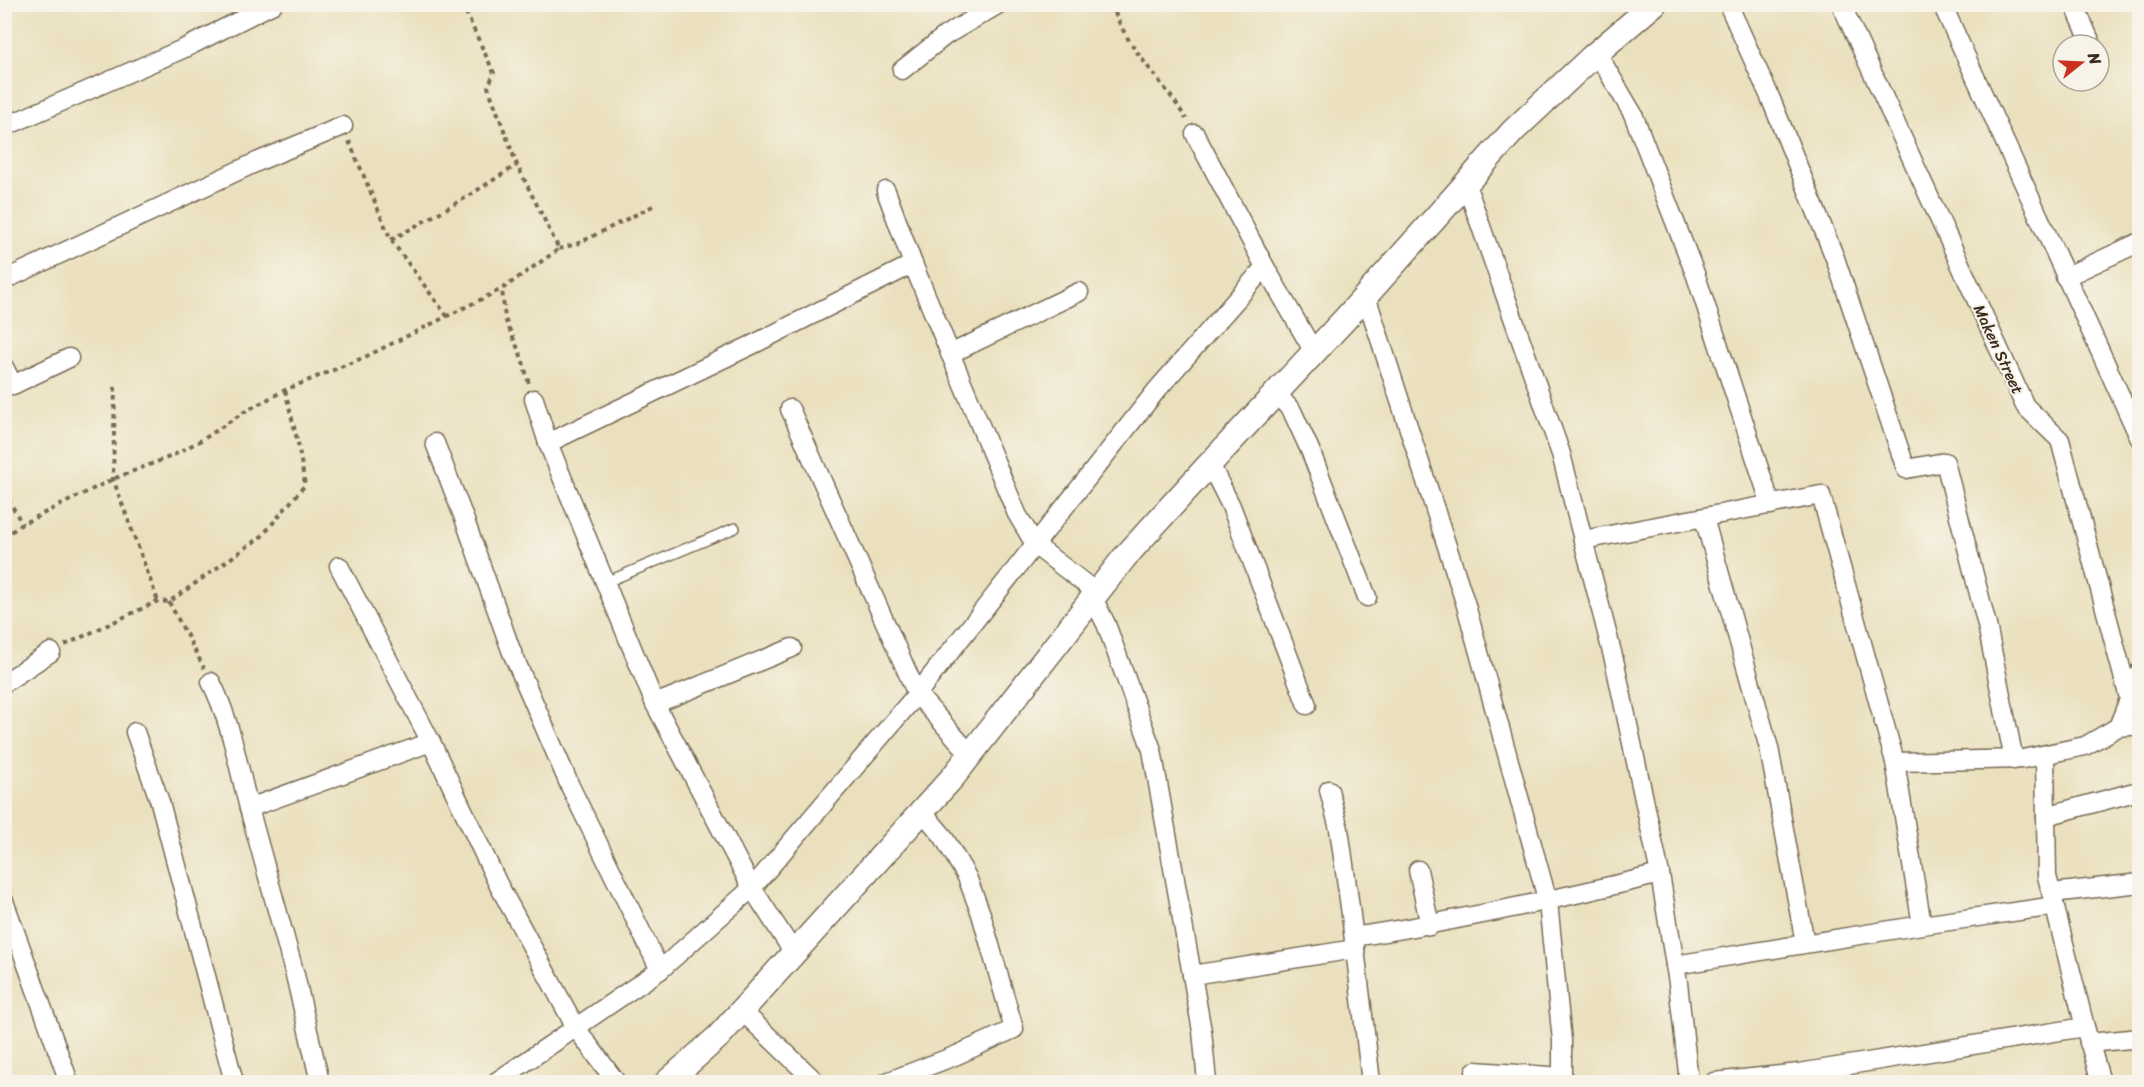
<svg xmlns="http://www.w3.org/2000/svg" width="2144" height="1087" font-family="Sriracha,sans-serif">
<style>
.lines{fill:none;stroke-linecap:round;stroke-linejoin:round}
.lane-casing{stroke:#786a56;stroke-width:12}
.street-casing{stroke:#786a56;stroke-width:21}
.secondary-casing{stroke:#786a56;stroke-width:27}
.path{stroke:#786a56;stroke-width:4;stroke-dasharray:4.5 4.5;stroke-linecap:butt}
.lane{stroke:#fff;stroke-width:9}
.street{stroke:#fff;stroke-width:18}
.secondary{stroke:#fff;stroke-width:24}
.labels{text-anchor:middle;stroke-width:4.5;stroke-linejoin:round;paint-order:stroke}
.street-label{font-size:16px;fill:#3b2a1e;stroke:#f7f3e8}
</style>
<rect width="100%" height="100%" fill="#f7f3e8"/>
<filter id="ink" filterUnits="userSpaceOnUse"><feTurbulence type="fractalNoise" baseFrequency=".0167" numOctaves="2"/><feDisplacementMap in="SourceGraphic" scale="12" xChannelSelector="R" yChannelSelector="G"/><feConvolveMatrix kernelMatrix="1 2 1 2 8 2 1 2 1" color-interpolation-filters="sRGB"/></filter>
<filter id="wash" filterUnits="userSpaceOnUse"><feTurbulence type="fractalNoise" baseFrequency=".008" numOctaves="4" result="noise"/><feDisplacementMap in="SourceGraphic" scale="24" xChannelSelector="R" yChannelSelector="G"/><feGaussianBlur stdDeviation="1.35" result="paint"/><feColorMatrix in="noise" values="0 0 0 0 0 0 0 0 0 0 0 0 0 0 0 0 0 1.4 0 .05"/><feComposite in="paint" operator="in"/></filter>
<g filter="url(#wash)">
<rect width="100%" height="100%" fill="#eae0bd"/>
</g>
<g filter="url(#ink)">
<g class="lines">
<defs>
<path id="lane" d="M604,583L735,528"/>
<g id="street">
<path d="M1728,4L1770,97L1835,258L1906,469L1945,462L1987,625L2014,760"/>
<path d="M1841,4L2025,406L2060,440L2129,698"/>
<path d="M1942,4L2140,439"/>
<path d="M2074,4L2092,45"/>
<path d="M1597,53L1633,114L1696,276L1771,505"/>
<path d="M902,70L946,35L999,4"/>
<path d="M4,127L185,48L273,4"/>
<path d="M1195,134L1265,267L1314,352"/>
<path d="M1466,184L1561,454L1615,664L1660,874L1678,983L1689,1082"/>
<path d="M886,191L913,264L1017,514L1036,546L1097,593"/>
<path d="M2065,277L2140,242"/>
<path d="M4,280L259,161L343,126"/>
<path d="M1366,296L1465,602L1548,902L1562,1041V1082"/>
<path d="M950,354L1079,292"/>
<path d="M4,367L13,385L69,358"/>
<path d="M1276,393L1292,411L1310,450L1367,597"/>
<path d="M534,399L548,443L655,704L752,888L794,953"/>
<path d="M790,409L917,694L970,754"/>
<path d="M435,443L464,518L511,650L570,786L660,970"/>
<path d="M548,443L756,343L913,264"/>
<path d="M1210,464L1231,506L1307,705"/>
<path d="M1704,518L1769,748L1805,943"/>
<path d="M1583,540L1821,495L1895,762L1922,925"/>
<path d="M339,566L431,742L498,884L576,1028L616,1082"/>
<path d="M1093,598L1106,624L1152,750L1202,1031L1207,1082"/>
<path d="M211,682C231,721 238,766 249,808"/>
<path d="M4,683L51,652"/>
<path d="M655,704L792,648"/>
<path d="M2118,727L2140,725"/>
<path d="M135,732L160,802L234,1082"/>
<path d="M2045,755L2047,876L2085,1027L2101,1082"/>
<path d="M1895,762L2023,759L2085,746L2118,727L2140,672"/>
<path d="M1329,790L1339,829L1350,907L1371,1082"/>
<path d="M2046,816L2131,793L2140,792"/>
<path d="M1418,870L1430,926"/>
<path d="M2052,893L2140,883"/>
<path d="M4,901L69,1082"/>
<path d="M1354,937C1457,921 1559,899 1660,874"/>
<path d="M1675,965L1922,925L2055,906"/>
<path d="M1192,975L1355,949"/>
<path d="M742,1011L816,1082"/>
<path d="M2089,1043L2140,1038"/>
<path d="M1475,1071L1563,1077"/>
<path d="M320,1082L295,975L249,808L431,742"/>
<path d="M496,1082L660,970L752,888L917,694L1156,391L1265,267"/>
<path d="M887,1082L957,1055L1014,1029L981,914L967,877L943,836L922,811"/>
<path d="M1714,1082L1799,1073L2085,1027"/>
</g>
<path id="secondary" d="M667,1082L718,1037L953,777L1124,558L1206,468L1346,318L1513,131L1592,57L1654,4"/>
</defs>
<use href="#lane" class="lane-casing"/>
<use href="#street" class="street-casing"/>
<use href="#secondary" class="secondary-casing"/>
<g class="path">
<path d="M462,4L494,73L488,87L517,165L559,249L502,289L505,319L522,358L529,384"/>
<path d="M1112,4C1125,48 1164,81 1186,119"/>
<path d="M349,141L391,240L447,316"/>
<path d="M391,240L465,198L517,165"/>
<path d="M559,249L579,243L657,204"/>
<path d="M115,387L113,479L158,601"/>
<path d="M4,491L22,524"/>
<path d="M4,537L22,524L113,479L172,456L205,438L244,412L285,390L365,357L502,289"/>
<path d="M169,602L204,668"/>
<path d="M65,645L158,601L169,602L262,536L305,485L298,443L285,390"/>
</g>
<use href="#lane" class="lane"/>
<use href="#street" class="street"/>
<use href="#secondary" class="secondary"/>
</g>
</g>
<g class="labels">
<g class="street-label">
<text transform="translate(1999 349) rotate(65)" y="6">Maken Street</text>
</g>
</g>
<rect width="2144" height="1087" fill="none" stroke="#f7f3e8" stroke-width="24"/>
<g transform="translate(2081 63) rotate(72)"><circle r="28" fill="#f7f3e8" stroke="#aca397" stroke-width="1.5"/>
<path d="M0-4.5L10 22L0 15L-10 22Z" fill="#c8321e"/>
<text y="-9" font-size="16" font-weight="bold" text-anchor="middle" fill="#3b2a1e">N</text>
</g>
</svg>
